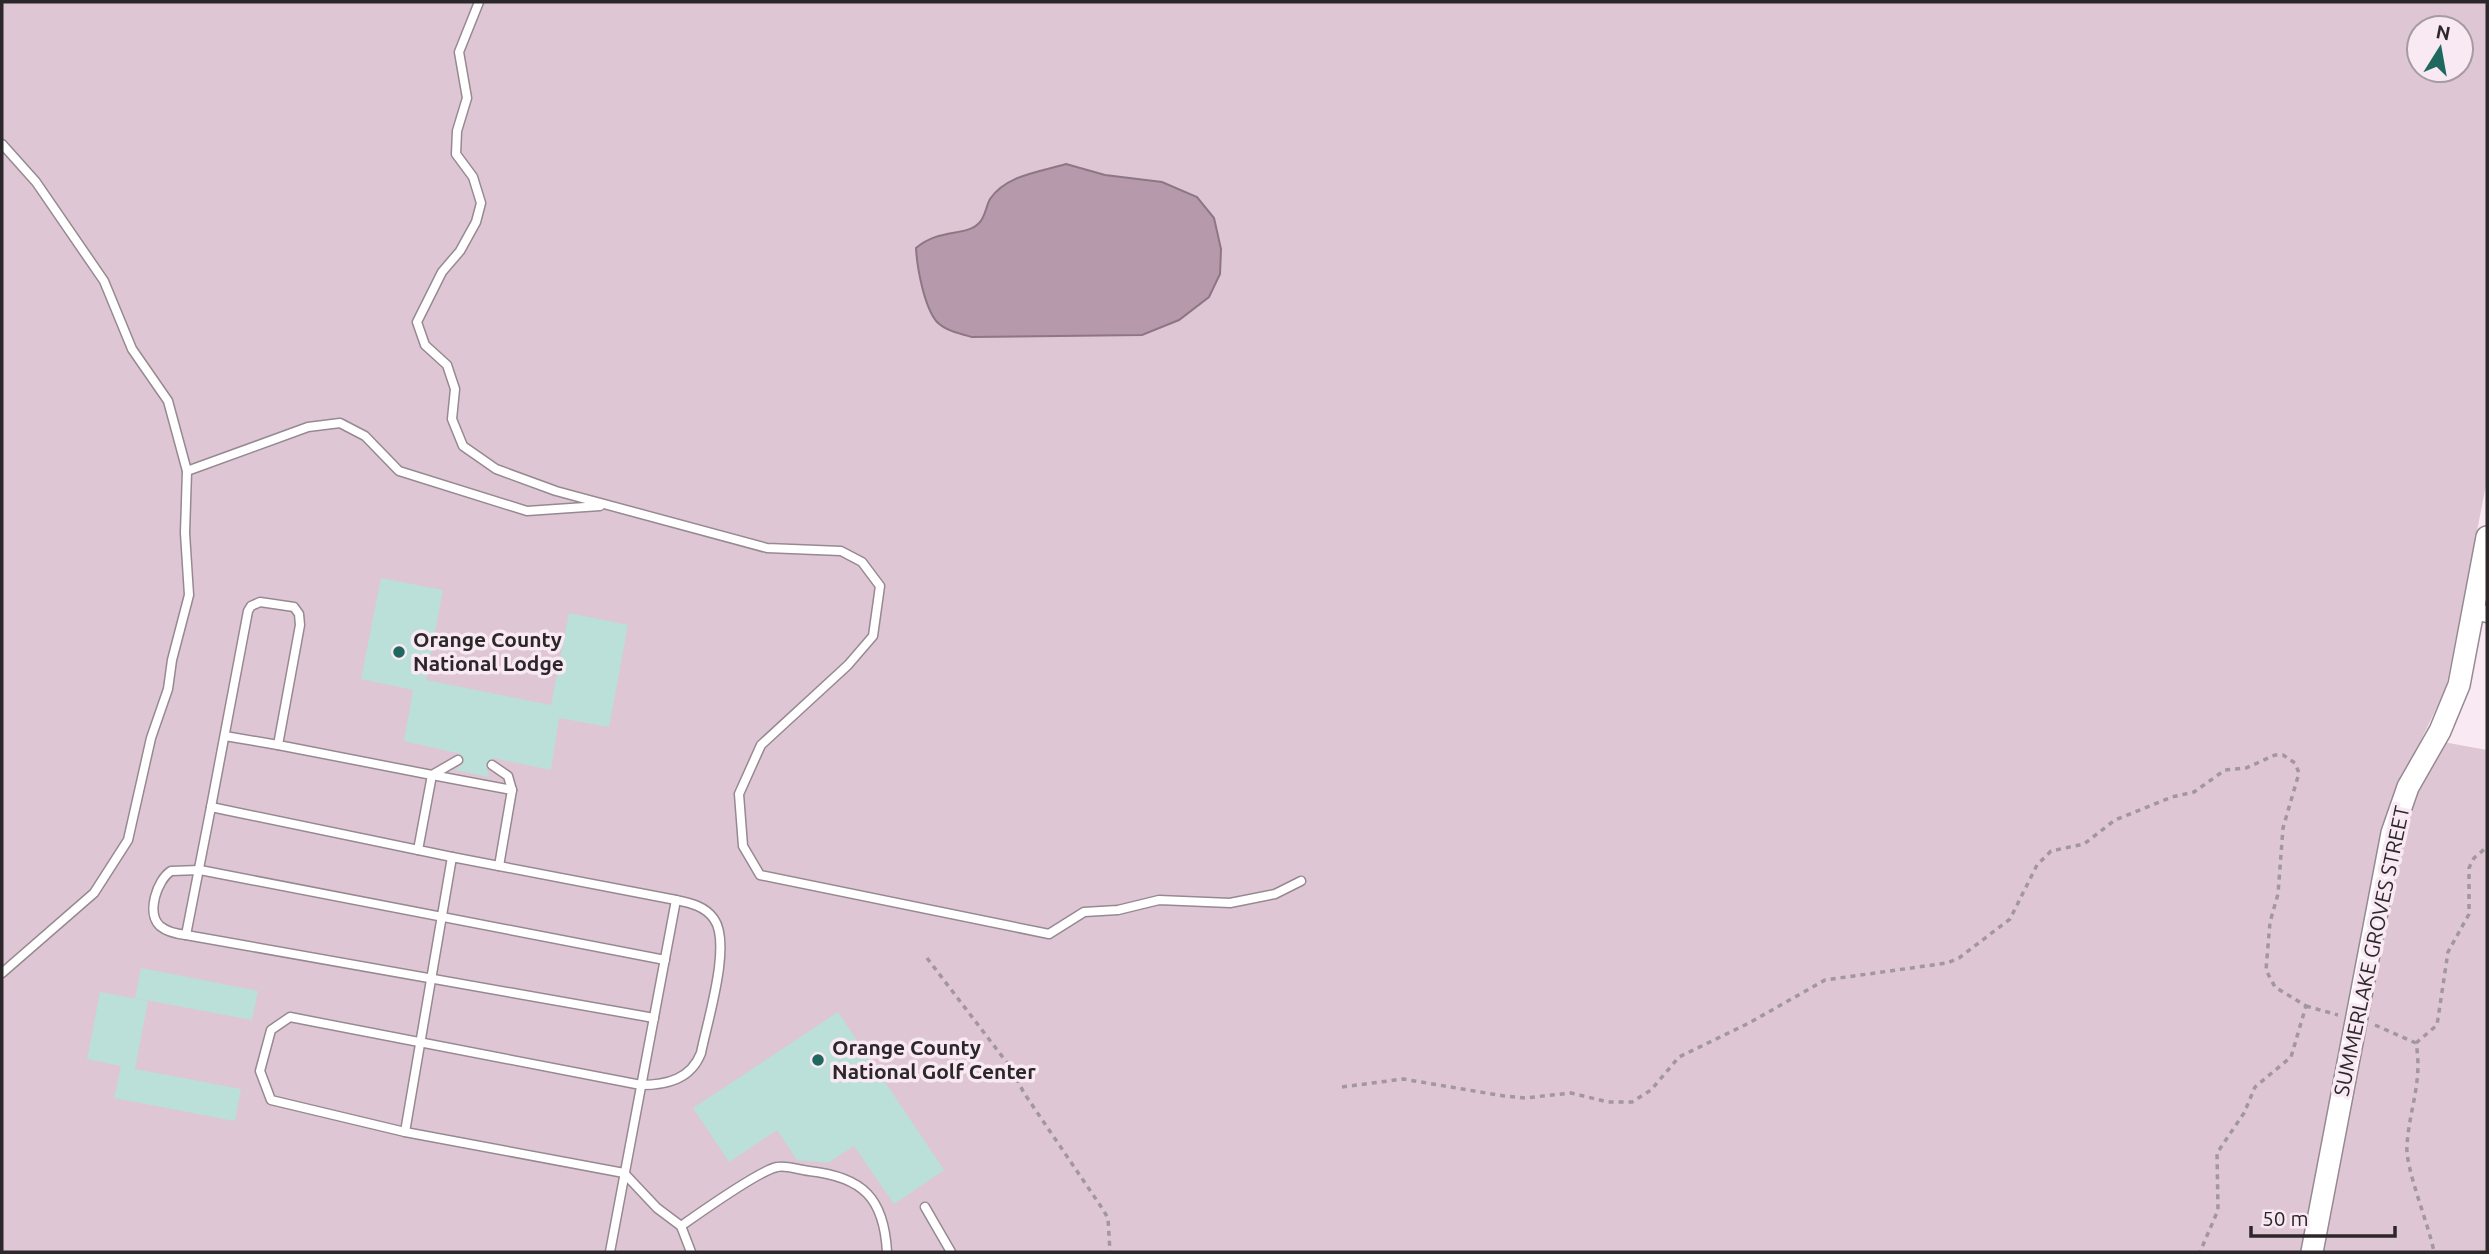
<svg xmlns="http://www.w3.org/2000/svg" width="2489" height="1254" font-family="Ubuntu,sans-serif">
<style>
.green{fill:#dec6d4;fill-rule:evenodd}
.water{fill:#b699aa;stroke:#8d7784;stroke-width:2}
.building{fill:#bae0d9}
.lines{fill:none;stroke-linecap:round;stroke-linejoin:round}
.lane-casing{stroke:#978991;stroke-width:11}
.street-casing{stroke:#978991;stroke-width:19}
.secondary-casing{stroke:#978991;stroke-width:24}
.path{stroke:#a1979d;stroke-width:3.5;stroke-dasharray:5 5;stroke-linecap:butt}
.lane{stroke:#fff;stroke-width:8}
.street{stroke:#fff;stroke-width:16}
.secondary{stroke:#fff;stroke-width:21}
.poi-dot{fill:#1f685f;stroke:#f8e9f2;stroke-width:2.5}
.labels{text-anchor:middle;stroke-width:7;stroke-linejoin:round;paint-order:stroke}
.poi-label{font-size:21px;font-weight:bold;fill:#2c272a;stroke:#f8e9f2;text-anchor:start}
.street-label{font-size:21px;fill:#2c272a;stroke:#f8e9f2}
</style>
<rect width="100%" height="100%" fill="#f8e9f2"/>
<path class="green" d="M2,2H2487V480L2446,688L2412,759L2443,742L2487,750V1252H2ZM2419,28H2461V70H2419Z"/>
<path class="water" d="M1066,164L1105,175L1162,182L1197,197L1214,218L1221,249L1220,274L1209,297L1179,320L1142,335L972,337C961,334 946,331 937,322C924,307 917,267 916,248C939,228 966,237 979,223C985,218 986,206 990,199C1006,175 1040,172 1066,164Z"/>
<g class="building">
<path d="M381,578L443,590L426,680L551,705L569,613L628,625L609,727L559,718L551,770L493,758L486,764L489,777L455,770L464,763L461,754L404,741L413,690L361,679Z"/>
<path d="M141,968L258,991L252,1020L135,998Z"/>
<path d="M100,992L148,1001L135,1069L241,1089L235,1121L114,1098L121,1066L87,1059Z"/>
<path d="M838,1012L944,1170L894,1204L854,1146L828,1163L797,1160L777,1130L729,1162L693,1108Z"/>
</g>
<g class="lines">
<defs>
<g id="lane">
<path d="M479,2L459,52L467,98L457,131L456,154L473,177L481,203L476,222L460,251L442,272L417,322L425,345L447,365L455,389L452,419L463,446L496,469L556,491L767,548L841,551L862,562L880,586L873,636L848,665L761,745L739,794L743,846L760,875L1049,934L1084,912L1118,910L1159,900L1230,903L1275,894L1301,881"/>
<path d="M2,144L36,182L104,281L132,349L168,401L187,471L185,533L189,595L172,660L168,689L151,738L128,840L94,893L2,973"/>
<path d="M187,471L308,427L340,423L365,436L399,471L527,511L600,506"/>
<path d="M225,736L278,745"/>
<path d="M492,765L508,776L512,790"/>
<path d="M432,775L512,790L499,866"/>
<path d="M432,775L458,760"/>
<path d="M211,807L248,611L251,606L260,602L294,607L299,614L300,625L278,745L432,775L418,850"/>
<path d="M452,857L211,807L186,935L654,1018"/>
<path d="M186,935C177,934 167,932 160,926C146,913 157,880 171,871L200,870L665,960"/>
<path d="M405,1132L271,1100L260,1071L271,1030L290,1017L641,1085C667,1085 691,1079 701,1053C707,1022 732,944 714,919C705,906 690,903 676,900"/>
<path d="M925,1207L951,1252"/>
<path d="M681,1226L691,1252"/>
<path d="M610,1252C631,1135 654,1018 676,900L452,857L405,1132L624,1173L657,1208L681,1226C698,1214 761,1170 777,1167C786,1165 799,1170 809,1171C863,1177 884,1198 887,1252"/>
</g>
<path id="street" d="M2473,611L2487,614"/>
<path id="secondary" d="M2312,1252L2392,833L2408,787L2440,731L2459,685L2487,537"/>
</defs>
<use href="#lane" class="lane-casing"/>
<use href="#street" class="street-casing"/>
<use href="#secondary" class="secondary-casing"/>
<g class="path">
<path d="M927,958L1011,1068L1024,1093L1102,1208L1108,1218L1110,1252"/>
<path d="M2306,1006L2338,1015"/>
<path d="M2375,1025L2416,1043C2423,1082 2409,1109 2407,1146C2405,1168 2429,1225 2434,1252"/>
<path d="M2416,1043L2437,1025L2448,952L2469,914V868L2474,858L2487,847"/>
<path d="M1342,1087L1403,1079L1504,1096L1525,1098L1571,1093L1608,1102H1632L1651,1090L1679,1057L1749,1023L1825,980L1947,963L1959,958L2010,919L2037,865L2051,851L2084,844L2115,820L2172,797L2194,792L2225,770L2246,768L2275,755H2283L2295,763L2299,773L2283,828L2278,894L2270,922L2266,970L2275,987L2306,1006L2291,1057L2255,1087L2244,1113L2217,1153L2218,1210L2200,1252"/>
</g>
<use href="#lane" class="lane"/>
<use href="#street" class="street"/>
<use href="#secondary" class="secondary"/>
</g>
<g class="poi-dot">
<circle cx="399" cy="652" r="7"/>
<circle cx="818" cy="1060" r="7"/>
</g>
<g class="labels">
<g class="poi-label">
<text x="413" y="647">Orange County<tspan x="413" dy="24">National Lodge</tspan></text>
<text x="832" y="1055">Orange County<tspan x="832" dy="24">National Golf Center</tspan></text>
</g>
<g class="street-label">
<text transform="translate(2372 951) rotate(-78)" y="7">SUMMERLAKE GROVES STREET</text>
</g>
</g>
<rect width="2489" height="1254" fill="none" stroke="#2c272a" stroke-width="7"/>
<g transform="translate(2440 49) rotate(11)"><circle r="33" fill="#f8e9f2" stroke="#a69ba2" stroke-width="2"/>
<path d="M0-5L12 26L0 18L-12 26Z" fill="#1f685f"/>
<text y="-10" font-size="19" font-weight="bold" text-anchor="middle" fill="#2c272a">N</text>
</g>
<path d="M2251 1226v10h144v-10" fill="none" stroke="#2c272a" stroke-width="3.5"/>
<text x="2262" y="1226" font-size="21" fill="#2c272a" stroke="#f8e9f2" stroke-width="5" paint-order="stroke">50 m</text>
</svg>
